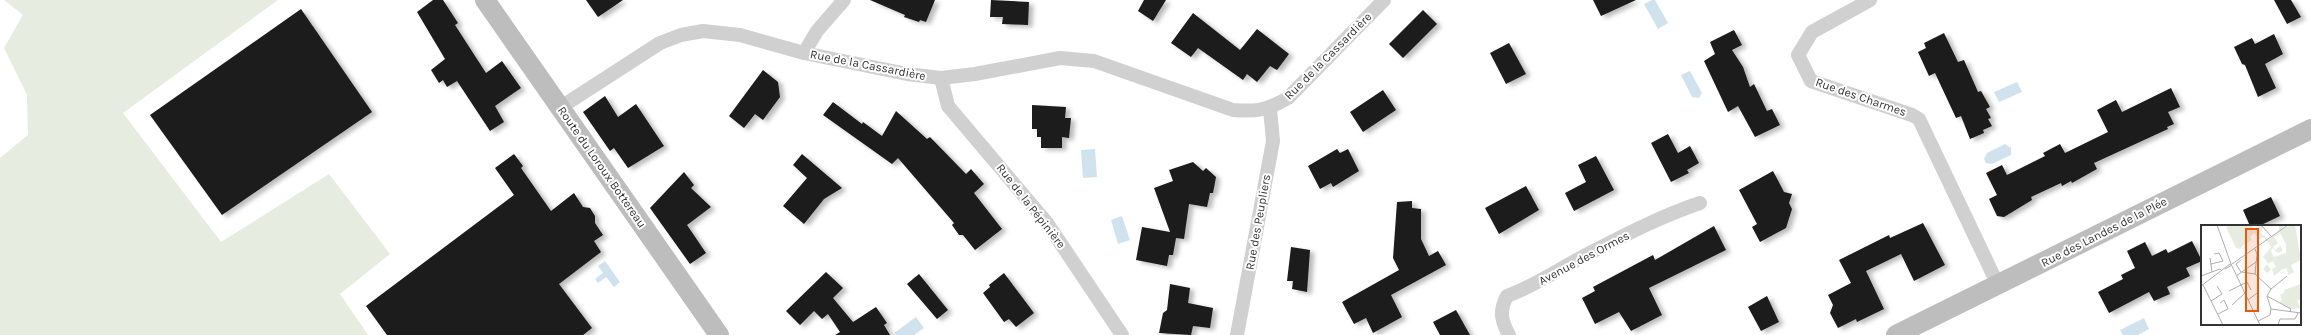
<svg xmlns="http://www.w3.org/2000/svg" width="2311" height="335" font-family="Karla,sans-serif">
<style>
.green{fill:#e6ecdf}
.water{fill:#cfe2ee}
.building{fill:#1a1a1a;filter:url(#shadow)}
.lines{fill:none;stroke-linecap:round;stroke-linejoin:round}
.street{stroke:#d0d0d0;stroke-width:14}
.secondary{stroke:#bdbdbd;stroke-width:20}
.labels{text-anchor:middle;stroke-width:4;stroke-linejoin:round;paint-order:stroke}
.street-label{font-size:12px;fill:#333;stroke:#fff}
.inset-road{fill:none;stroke:#adadad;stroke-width:1}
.view{fill:#e8590c;fill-opacity:0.15;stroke:#e8590c;stroke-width:2}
.inset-edge{fill:none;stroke:#333;stroke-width:2}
</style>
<defs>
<filter id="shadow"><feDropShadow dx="4.5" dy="2.5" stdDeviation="2" flood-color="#0004"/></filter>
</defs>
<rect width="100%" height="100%" fill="#fff"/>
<path class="green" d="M4,0H278L123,113L221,242L329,174L390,254L340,294L368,335H0V158L28,135L27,95L4,48L23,15Z"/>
<g class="water">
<path d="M1652,0H1655L1668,23L1658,29L1644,4Z"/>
<path d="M1690,71L1702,93L1699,98L1692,97L1681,75Z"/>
<path d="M2017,82L2022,92L1999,102L1994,92Z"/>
<path d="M2005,144L2011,148V155L1992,164L1986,163L1984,159L1987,153Z"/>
<path d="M1095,149L1097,177L1083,178L1081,150Z"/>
<path d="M1122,216L1130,240L1118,244L1111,220Z"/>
<path d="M605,261L620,282L614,287L606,277L598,283L595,279L603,273L598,266Z"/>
<path d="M916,317L924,328L914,335H896L894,333Z"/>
<path d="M2144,318L2149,329L2138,335H2123L2120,330Z"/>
</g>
<g class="building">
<path d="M433,0H443L458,23L455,25L486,73L502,61L521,88L495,106L504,122L490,131L457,81L447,87L443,80L439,83L431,70L445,59L417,12Z"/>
<path d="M586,0H623L598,17Z"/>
<path d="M870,0H935L926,22L920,20L919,22L904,17L905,15Z"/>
<path d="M991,0L1029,2L1028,25L1002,24L1003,17H990Z"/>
<path d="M1144,0H1166L1153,21L1138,11Z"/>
<path d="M1593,0H1636L1601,16Z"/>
<path d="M2274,0H2291L2301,17L2287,24Z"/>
<path d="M301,9L372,112L222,215L150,115Z"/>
<path d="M1423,10L1437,24L1403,58L1389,44Z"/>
<path d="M1193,13L1240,50L1257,29L1289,54L1277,70L1270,66L1257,82L1247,74L1243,80L1198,48L1191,57L1171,43Z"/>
<path d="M1734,30L1742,45L1732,50L1743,67L1750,87L1754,84L1767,111L1772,109L1780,125L1755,137L1738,106L1728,112L1704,61L1715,54L1710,42Z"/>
<path d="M1944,33L1958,62L1964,60L1978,92L1981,91L1990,107L1986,109L1991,118L1988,119L1992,126L1983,130L1984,133L1970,139L1961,116L1956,118L1935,73L1929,76L1918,52L1926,48L1924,43Z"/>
<path d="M2274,34L2283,54L2265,64L2276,88L2258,97L2245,65L2242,64L2234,47L2252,38L2255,44Z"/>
<path d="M1509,43L1526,74L1506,84L1490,53Z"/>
<path d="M763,70L778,82L780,97L763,120L755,114L744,128L729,116Z"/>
<path d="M2171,88L2180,107L2168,112L2174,124L2167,127L2168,129L2094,163L2097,169L2072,183L2071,181L2062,186L2061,183L2031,197L2032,200L2004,217L1997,216L1989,199L1997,195L1986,173L2002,165L2007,175L2045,156L2043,153L2060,144L2065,153L2108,132L2097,110L2116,100L2122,112Z"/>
<path d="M1383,90L1396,110L1363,132L1350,112Z"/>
<path d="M605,96L618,117L636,104L664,146L628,168L614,148L610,151L583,112Z"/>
<path d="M833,102L862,124L863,122L882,136L896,111L927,139L930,137L966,174L971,169L984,184L974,193L1002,229L975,250L963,235H959L952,225L954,223L898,158L892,164L823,115Z"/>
<path d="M1032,105L1066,107L1065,118H1071L1069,138L1062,137V148H1041V137H1037V129H1032Z"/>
<path d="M1668,134L1678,153L1690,146L1699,163L1687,170L1689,173L1671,182L1651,143Z"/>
<path d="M1337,149L1340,153L1348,149L1359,171L1333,187L1331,183L1320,189L1308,166Z"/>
<path d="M514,154L523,166L521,168L551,211L574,193L583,207L590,208L595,216V223L603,235L594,241L601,252L559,284L592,328L583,335H387L366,306L514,195L495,168Z"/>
<path d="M802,154L842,188L824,199L804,224L783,206L807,178L793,165Z"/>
<path d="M1596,156L1614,190L1574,211L1565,193L1586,182L1578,165Z"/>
<path d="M1193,162L1203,171L1206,168L1216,177L1213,193H1210L1207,207L1189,204L1184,239L1176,238L1173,255H1169L1167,266L1136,260L1142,227L1170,232L1154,188L1173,181L1169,170Z"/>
<path d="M1773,171L1784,192L1792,194L1789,203L1792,209L1786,228L1760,242L1752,227L1757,224L1739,190Z"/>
<path d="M684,172L694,185L691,188L711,207L687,225L706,253L690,264L650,208Z"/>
<path d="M1526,186L1539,210L1499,234L1485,208Z"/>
<path d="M2271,197L2280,216L2259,226H2250L2243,210Z"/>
<path d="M1412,201V208L1421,209V239L1429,256L1438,251L1446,265L1391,295L1402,317L1373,333L1366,318L1354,324L1342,302L1399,270L1393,258L1397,202Z"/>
<path d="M1923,223L1945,265L1914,281L1901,254L1866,271L1884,309L1857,322L1856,319L1838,328L1830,313L1833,305L1828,295L1851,283L1839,260L1889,235L1890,238Z"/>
<path d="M1714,226L1726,250L1649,288L1662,315L1631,331L1619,312L1595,324L1582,298L1595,291L1593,287L1653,255L1655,260Z"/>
<path d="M2192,241L2202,261L2186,268L2190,276L2167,287L2170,294L2154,301L2149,292L2109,313L2098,292L2123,279L2121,275L2135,268L2127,251L2145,242L2152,256L2166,249L2168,253Z"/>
<path d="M1291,247L1310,250L1307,292L1292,289L1293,281H1287Z"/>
<path d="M826,272L843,288L833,298L853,322L876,307L887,323L884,325L890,335H835L840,332L828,314L822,319L814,311L800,325L786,311Z"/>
<path d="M1004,273L1034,313L1016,327L1009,319L1004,322L983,293L990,287L989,285Z"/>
<path d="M919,274L948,310L937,319L907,284Z"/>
<path d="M1170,284L1190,288L1188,303L1213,308L1210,328L1193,326L1191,335L1159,333L1163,313L1167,310Z"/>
<path d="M1767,296L1779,322L1761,331L1748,307Z"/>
<path d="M1456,310L1470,335H1440L1433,322Z"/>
</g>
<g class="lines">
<g class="street">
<path d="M1870,0L1812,32L1798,55L1811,81L1912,115L1919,119L1998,285"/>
<path d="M804,53L817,31L844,0"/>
<path d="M941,78L948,106L1047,223L1122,335"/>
<path d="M561,107L660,43L681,35L703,31L740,35L804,53L907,74L941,78L975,74L1060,58L1094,61L1233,110C1257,112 1267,110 1288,98L1384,0"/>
<path d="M1237,335L1273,141L1270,109"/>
<path d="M1509,335C1501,320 1499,311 1507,296C1535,286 1559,269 1586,255C1623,236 1661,216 1700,203"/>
</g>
<g class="secondary">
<path d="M485,0L719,335"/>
<path d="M1896,335L2311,129"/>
</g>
</g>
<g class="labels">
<g class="street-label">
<text transform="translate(1328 56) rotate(-45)" y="4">Rue de la Cassardière</text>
<text transform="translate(868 65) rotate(11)" y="4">Rue de la Cassardière</text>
<text transform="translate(1861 97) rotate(19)" y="4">Rue des Charmes</text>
<text transform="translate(602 167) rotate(55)" y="4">Route du Loroux Bottereau</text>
<text transform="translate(1031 206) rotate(52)" y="4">Rue de la Pépinière</text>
<text transform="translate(1258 222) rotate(-80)" y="4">Rue des Peupliers</text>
<text transform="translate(2104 232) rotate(-27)" y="4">Rue des Landes de la Plée</text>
<text transform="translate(1584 258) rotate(-28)" y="4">Avenue des Ormes</text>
</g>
</g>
<g transform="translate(2201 225)">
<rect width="100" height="100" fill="#fff"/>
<path d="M32,0H50L54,5L58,3L56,0H60L62,2L59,7L67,15L78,6V0H82V3L94,0L100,35L90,40L93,47L87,50L86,43L82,44L73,51L71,44L75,42L72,36L66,39L70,45L66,48L62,44L67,38L62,32L70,22L66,16L62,12L58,14L53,8L49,12L51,15L42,20L39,24L35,23L25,2ZM79,8L85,19V28L73,32L70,26L71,23L77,28L82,25L79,21L74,25L72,22L77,18L73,12ZM100,59V74L96,76L100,83L90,84L78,77L81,75L79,70L84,67L83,65Z" fill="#e6ecdf" fill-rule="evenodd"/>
<path class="inset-road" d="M16,0L30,39M60,0L70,11M54,24L56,29L54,49L70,64L66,71L70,84L69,90L57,96M9,33L11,47M40,35L35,39L40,47M10,39L22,36L18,28L13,29M31,39L87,0M31,41L59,100M41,47L54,49M0,51L19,44L21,46M35,51L55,37M2,60L22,100M0,61L29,39L31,40L24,44M70,64L86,51M28,66L46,57L50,65M66,71L90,84L89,87M47,75L56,68L58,72M10,76L21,69L16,61M31,80L44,68M70,84L100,88M17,89L27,84L23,75L19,78M77,100L79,94H94L97,88"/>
<path class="view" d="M45,4H57V86H45Z"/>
<rect width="100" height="100" class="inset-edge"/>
</g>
</svg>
